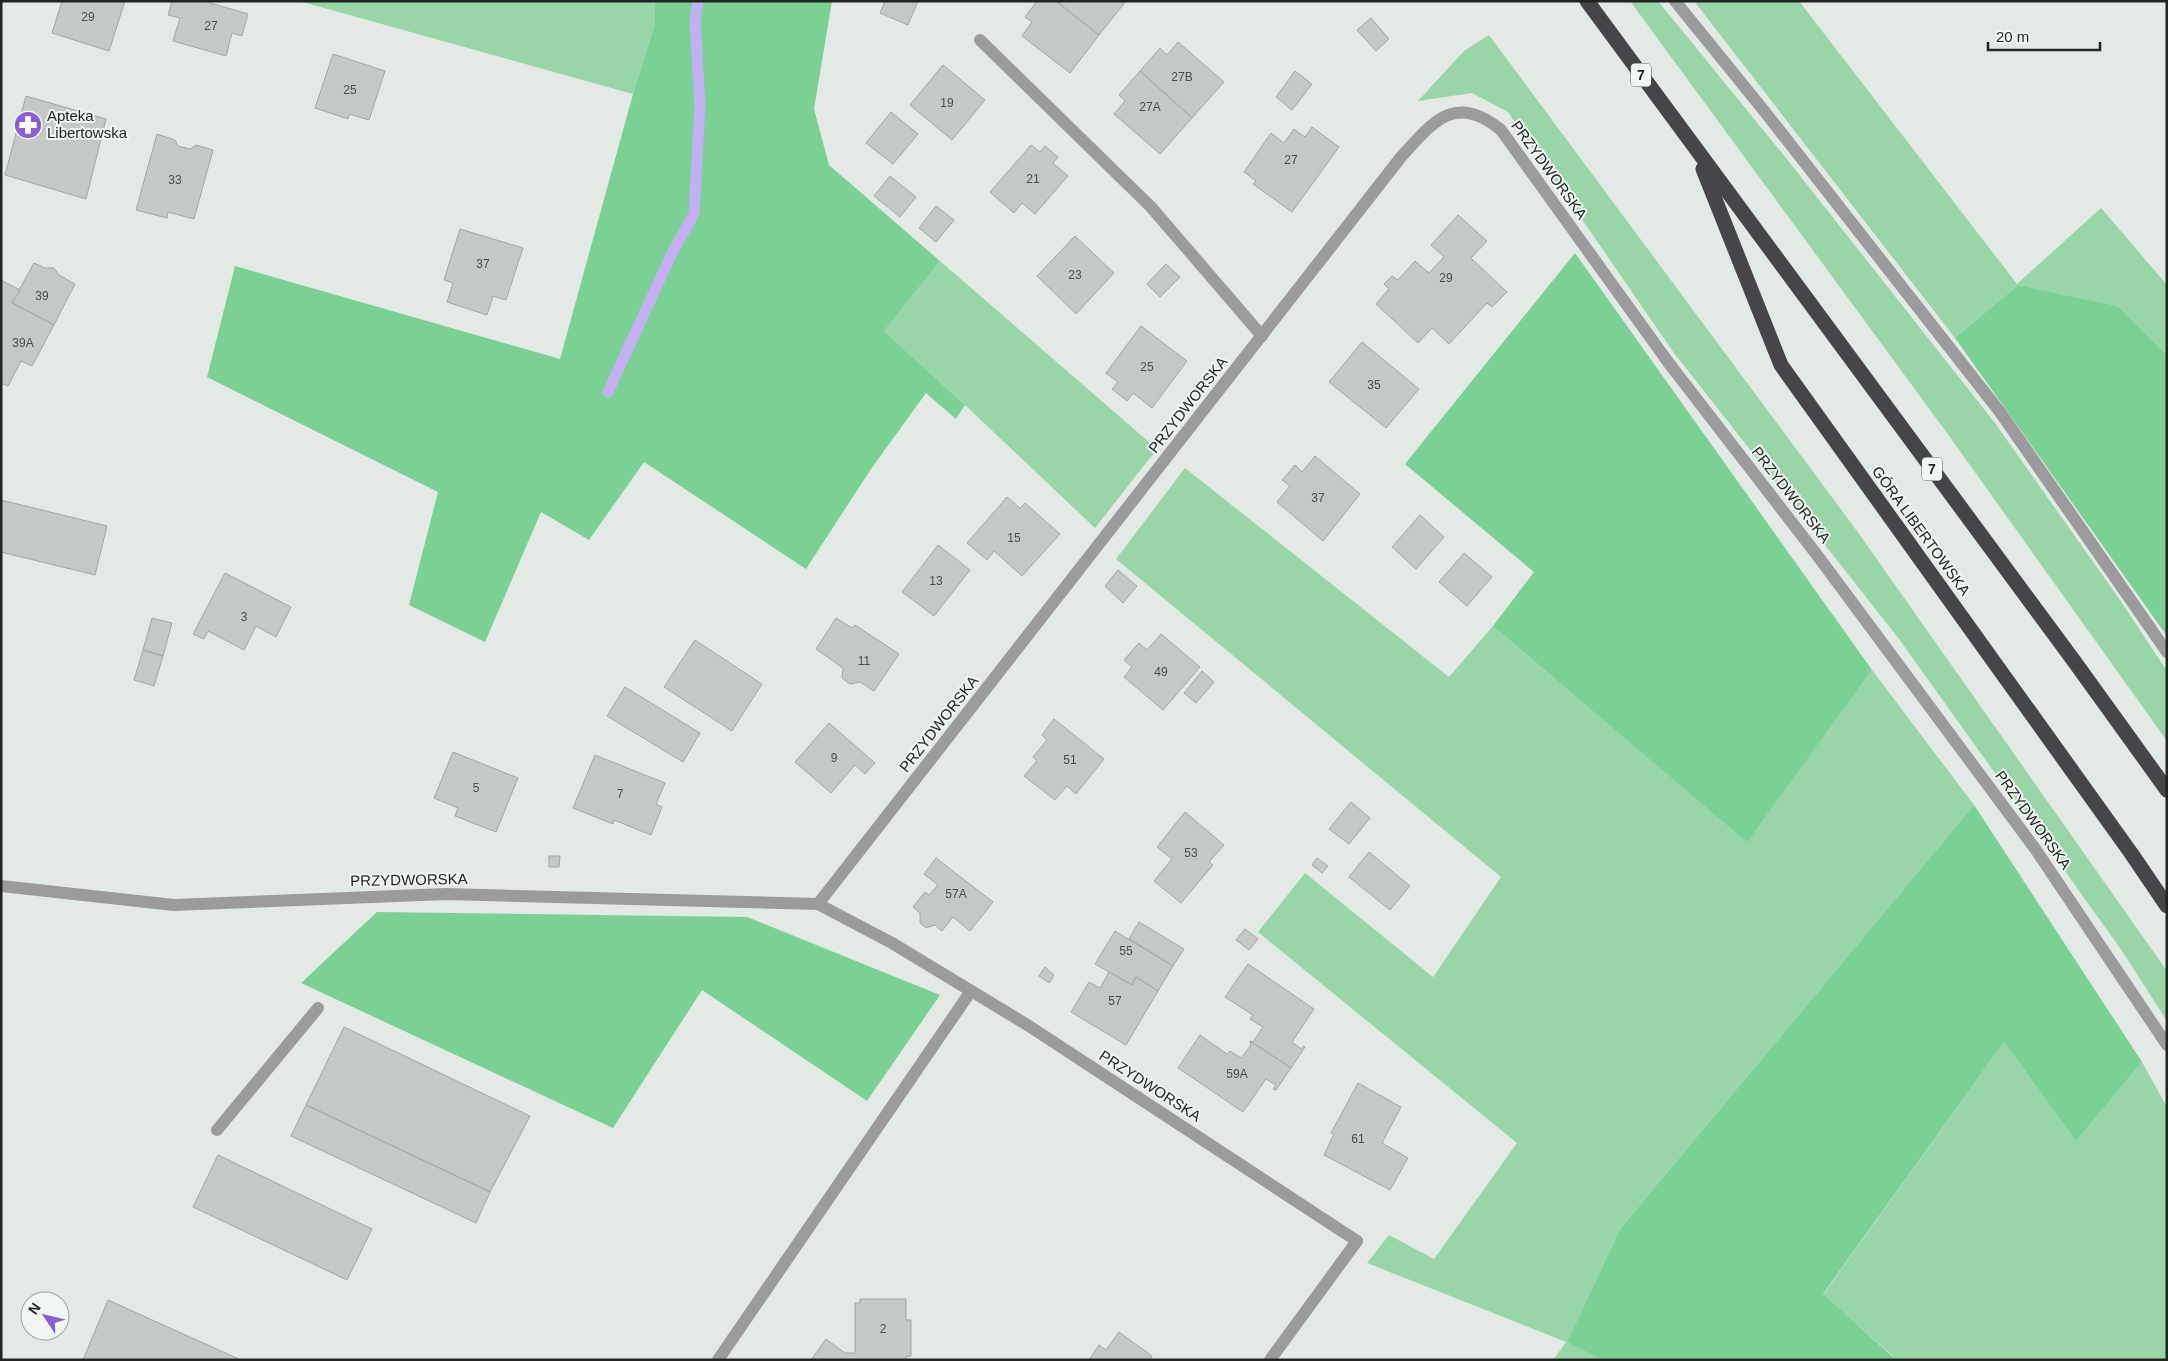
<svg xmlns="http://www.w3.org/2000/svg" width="2168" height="1361" font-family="Arial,sans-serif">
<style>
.green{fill:#98d6a8}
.forest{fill:#79d193}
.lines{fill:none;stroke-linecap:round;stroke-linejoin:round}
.stream{stroke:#c5aff4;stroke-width:11}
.building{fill:#c3c9c4;stroke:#a1a7a2}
.lane{stroke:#9b9a9d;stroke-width:12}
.street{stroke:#9b9a9d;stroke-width:12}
.highway{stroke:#46454a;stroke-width:15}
.labels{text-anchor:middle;stroke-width:4;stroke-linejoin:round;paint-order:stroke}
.number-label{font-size:12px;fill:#4a4d4a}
.shield{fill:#f0f7f2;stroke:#606360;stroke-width:1}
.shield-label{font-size:14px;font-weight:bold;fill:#222422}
.poi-label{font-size:15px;fill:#222422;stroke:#f0f7f2;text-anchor:start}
.street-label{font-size:15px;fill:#222422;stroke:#f0f7f2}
</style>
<rect width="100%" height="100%" fill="#e3eae5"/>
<g class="green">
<path d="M299,1H655V24L633,94Z"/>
<path d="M1630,1H1658L1786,158L1995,423L2120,600L2167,671V741L1947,433Z"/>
<path d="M1694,1H1799L2017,284L2101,208L2167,285V355L2118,306L2018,285L1955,338Z"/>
<path d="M1489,35L1857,531L2167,971V1021L2122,951L1899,639L1674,353L1508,112L1472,93L1418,101L1464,51Z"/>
<path d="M940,261L1157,449L1095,528L965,405L884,331Z"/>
<path d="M1185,468L1449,677L1493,626L1747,841L1872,670L1974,805L1620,1229L1567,1342L1602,1360H1553L1566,1342L1367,1263L1389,1235L1434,1259L1517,1143L1258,932L1305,873L1433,977L1501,877L1116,559Z"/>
<path d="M2004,1042L2076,1141L2142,1062L2167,1107V1360H1890L1893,1356L1823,1295Z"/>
</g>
<g class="forest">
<path d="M655,1H832L814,109L829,165L940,261L884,331L965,405L956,419L926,393L871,469L806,569L644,462L589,540L541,512L485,642L409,605L438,492L207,377L235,266L560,359L633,94L655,24Z"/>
<path d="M1575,253L1872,670L1747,842L1493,626L1534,572L1405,464Z"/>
<path d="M2018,285L2118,306L2167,355V636L1955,338Z"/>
<path d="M1974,805L2142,1062L2076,1141L2004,1042L1823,1294L1893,1357L1890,1360H1602L1567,1342L1620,1229Z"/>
<path d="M377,912L747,917L940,995L867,1101L702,990L613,1128L301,983Z"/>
</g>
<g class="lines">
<path class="stream" d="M608,392L673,251L694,214L700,106L695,21L698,1"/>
</g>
<g class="building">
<path d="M62,1H125L109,51L52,33Z"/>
<path d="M172,1H204L248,14L242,36L232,33L226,56L173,41L180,18L168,15Z"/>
<path d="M885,1H918L908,25L880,13Z"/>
<path d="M1037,1H1056L1099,35L1070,73L1022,36L1032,22L1025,17Z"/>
<path d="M1056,1H1126L1099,35Z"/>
<path d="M1371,18L1389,39L1376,51L1357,30Z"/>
<path d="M1178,42L1224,82L1192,118L1140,71L1160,48L1167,55Z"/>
<path d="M333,54L385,71L369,120L349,114L348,119L315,108Z"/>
<path d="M943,65L985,100L952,140L910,105Z"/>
<path d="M1140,71L1192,118L1160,154L1114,114L1125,101L1119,95Z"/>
<path d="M1295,71L1312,84L1292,110L1276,97Z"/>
<path d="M26,96L106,119L86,199L5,175Z"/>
<path d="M891,112L918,134L893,164L866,143Z"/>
<path d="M1312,127L1339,147L1292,212L1253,184L1256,181L1244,172L1271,133L1284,143L1294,129L1305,137Z"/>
<path d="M157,134L175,140L178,146L190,149L196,145L213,150L194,219L168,212L167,218L136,210Z"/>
<path d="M1031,145L1040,152L1045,146L1058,157L1053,163L1068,176L1035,214L1022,203L1014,213L990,192Z"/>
<path d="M890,176L916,197L900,217L874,196Z"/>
<path d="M936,206L954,220L936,242L919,228Z"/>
<path d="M1458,215L1487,241L1471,258L1507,292L1492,307L1487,303L1449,344L1432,328L1418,343L1376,304L1389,289L1384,284L1392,276L1398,280L1415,261L1429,273L1444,257L1431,245Z"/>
<path d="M460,229L523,248L506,300L493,296L487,315L447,302L453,283L444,280Z"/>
<path d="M1075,236L1114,273L1076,314L1037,276Z"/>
<path d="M34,263L45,268H54L59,275L75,284L54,325L12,303Z"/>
<path d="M1166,264L1180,277L1160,297L1147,284Z"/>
<path d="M1,280L20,290L12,303L54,325L32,366L21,361L8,386L1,383Z"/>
<path d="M1141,326L1187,361L1152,408L1133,393L1127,401L1112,389L1118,382L1106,373Z"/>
<path d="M1362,342L1419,389L1386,428L1329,382Z"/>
<path d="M1315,456L1360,494L1323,541L1277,502L1290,486L1282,480L1295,465L1302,472Z"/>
<path d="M1007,497L1020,508L1025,503L1060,534L1022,576L994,551L987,560L967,543Z"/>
<path d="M1,500L107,526L95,575L1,552Z"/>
<path d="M1420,515L1444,537L1416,569L1392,547Z"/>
<path d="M938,545L970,570L934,616L902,592Z"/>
<path d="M1464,553L1492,577L1467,606L1439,582Z"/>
<path d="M1118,570L1137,586L1123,603L1105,586Z"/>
<path d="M225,573L291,607L276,637L256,626L244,650L208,631L204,639L193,634Z"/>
<path d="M152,618L172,623L163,656L143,650Z"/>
<path d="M836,618L852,628L855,625L899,654L874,691L860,682L850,684L842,678L843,668L816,649Z"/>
<path d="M1161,634L1200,667L1163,710L1124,677L1132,667L1124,660L1139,643L1147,650Z"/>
<path d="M695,640L762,684L732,731L664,687Z"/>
<path d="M143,650L163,656L154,686L134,680Z"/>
<path d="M1202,671L1214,682L1196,703L1184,693Z"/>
<path d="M625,687L700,733L683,762L607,716Z"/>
<path d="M1054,719L1104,759L1076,794L1067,786L1055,800L1024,776L1037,761L1033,757L1047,740L1042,735Z"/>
<path d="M829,723L875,763L865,774L855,765L831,793L795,762Z"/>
<path d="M453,752L518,778L496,832L455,816L458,808L434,798Z"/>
<path d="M595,755L665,783L656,804L662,807L651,835L614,820L613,824L573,808Z"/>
<path d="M1351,802L1370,818L1349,844L1329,829Z"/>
<path d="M1185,812L1224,845L1209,862L1213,865L1181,903L1154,881L1172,859L1157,847Z"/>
<path d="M1369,852L1410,886L1390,910L1349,877Z"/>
<path d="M549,856H560L559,867H549Z"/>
<path d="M936,858L993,902L970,931L953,917L942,931L935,925L926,928L920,923V913L913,907L925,892L929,895L938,885L924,874Z"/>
<path d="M1317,858L1328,866L1322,873L1312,865Z"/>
<path d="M1139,922L1184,949L1173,966L1129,939Z"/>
<path d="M1245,929L1258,939L1249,950L1236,940Z"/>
<path d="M1115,931L1173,966L1158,991L1136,977L1132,985L1095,964Z"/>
<path d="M1248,964L1314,1009L1292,1042L1301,1049L1303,1046L1305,1047L1291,1068L1250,1041L1253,1042L1263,1027L1250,1019L1253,1015L1225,997Z"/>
<path d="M1045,967L1054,975L1049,983L1039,976Z"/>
<path d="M1109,972L1132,985L1136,977L1158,991L1126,1045L1071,1012L1089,982L1100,988Z"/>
<path d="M344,1027L530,1116L490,1192L306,1105Z"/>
<path d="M1200,1035L1227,1054L1230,1051L1241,1058L1251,1045L1250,1041L1291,1068L1276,1090L1273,1089L1276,1085L1266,1079L1243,1112L1178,1068Z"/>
<path d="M1358,1083L1401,1107L1382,1143L1408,1158L1390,1190L1324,1155L1334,1134L1331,1133Z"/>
<path d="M306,1105L490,1192L476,1223L291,1136Z"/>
<path d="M218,1155L372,1229L347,1280L193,1207Z"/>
<path d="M860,1299H906V1320H911V1356L906,1357V1360H811L826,1339L845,1353H855V1303H860Z"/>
<path d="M108,1300L241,1360H83Z"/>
<path d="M1119,1332L1152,1356L1150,1360H1089L1099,1345L1106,1350Z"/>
</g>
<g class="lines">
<g class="lane">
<path d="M1675,1L1765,112L2000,412L2167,652"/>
<path d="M980,40L1151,207L1262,336"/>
<path d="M217,1130L318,1008"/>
<path d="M718,1360L971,991"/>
<path d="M1270,1360L1357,1241"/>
</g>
<g class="street">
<path d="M1,886L174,905L446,894L818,904L892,943L1029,1026L1357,1241"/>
<path d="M818,904L1401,157C1433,122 1455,92 1501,130L1668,362L1817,555L2036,850L2167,1045"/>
</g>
<g class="highway">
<path d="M1587,1L2074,661L2167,790"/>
<path d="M1703,169L1781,365L2131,853L2167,906"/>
</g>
</g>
<defs>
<symbol id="pharmacy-disc" viewBox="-11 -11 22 22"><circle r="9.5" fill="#8c5dd6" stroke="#f0f7f2"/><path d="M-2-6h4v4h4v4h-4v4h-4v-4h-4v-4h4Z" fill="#fff"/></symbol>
</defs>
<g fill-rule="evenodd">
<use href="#pharmacy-disc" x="12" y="109" width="32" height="32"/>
</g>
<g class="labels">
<g class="number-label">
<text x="88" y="21">29</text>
<text x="211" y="30">27</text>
<text x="1182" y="81">27B</text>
<text x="350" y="94">25</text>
<text x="947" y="107">19</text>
<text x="1150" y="111">27A</text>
<text x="1291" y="164">27</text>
<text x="1033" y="183">21</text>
<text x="175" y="184">33</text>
<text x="483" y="268">37</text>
<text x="1075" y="279">23</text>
<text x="1446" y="282">29</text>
<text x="42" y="300">39</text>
<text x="23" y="347">39A</text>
<text x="1147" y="371">25</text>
<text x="1374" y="389">35</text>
<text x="1318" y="502">37</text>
<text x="1014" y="542">15</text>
<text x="936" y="585">13</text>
<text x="244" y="621">3</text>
<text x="864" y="665">11</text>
<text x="1161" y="676">49</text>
<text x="834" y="762">9</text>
<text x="1070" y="764">51</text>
<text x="476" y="792">5</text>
<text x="620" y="798">7</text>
<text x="1191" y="857">53</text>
<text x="956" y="898">57A</text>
<text x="1126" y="955">55</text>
<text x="1115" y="1005">57</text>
<text x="1237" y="1078">59A</text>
<text x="1358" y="1143">61</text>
<text x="883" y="1333">2</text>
</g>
<g class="shield">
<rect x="1631" y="63.5" width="20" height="23" rx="4"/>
<rect x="1922" y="457.5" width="20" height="23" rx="4"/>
</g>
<g class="shield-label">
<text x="1641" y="80">7</text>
<text x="1932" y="474">7</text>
</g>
<g class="poi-label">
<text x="47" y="121">Apteka<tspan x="47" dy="17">Libertowska</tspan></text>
</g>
<g class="street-label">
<text transform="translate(1549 170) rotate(54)" y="5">PRZYDWORSKA</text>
<text transform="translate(1188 405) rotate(-52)" y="5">PRZYDWORSKA</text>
<text transform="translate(1791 495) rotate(52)" y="5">PRZYDWORSKA</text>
<text transform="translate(1921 531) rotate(54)" y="5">GÓRA LIBERTOWSKA</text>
<text transform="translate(939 724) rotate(-52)" y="5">PRZYDWORSKA</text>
<text transform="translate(2033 820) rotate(54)" y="5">PRZYDWORSKA</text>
<text transform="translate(409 880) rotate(-1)" y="5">PRZYDWORSKA</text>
<text transform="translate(1150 1086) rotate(33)" y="5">PRZYDWORSKA</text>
</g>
</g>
<rect width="2168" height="1361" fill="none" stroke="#222422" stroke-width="5"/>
<g transform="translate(45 1316) rotate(305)"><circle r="24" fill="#f0f7f2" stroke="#9ea39f"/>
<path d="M0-4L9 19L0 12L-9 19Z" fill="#8c5dd6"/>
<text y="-8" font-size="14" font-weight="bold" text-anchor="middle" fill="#222422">N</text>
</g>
<path d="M1988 42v8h112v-8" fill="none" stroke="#222422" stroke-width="2.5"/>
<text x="1996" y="42" font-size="15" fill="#222422" stroke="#f0f7f2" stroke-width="4" paint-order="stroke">20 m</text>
</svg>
